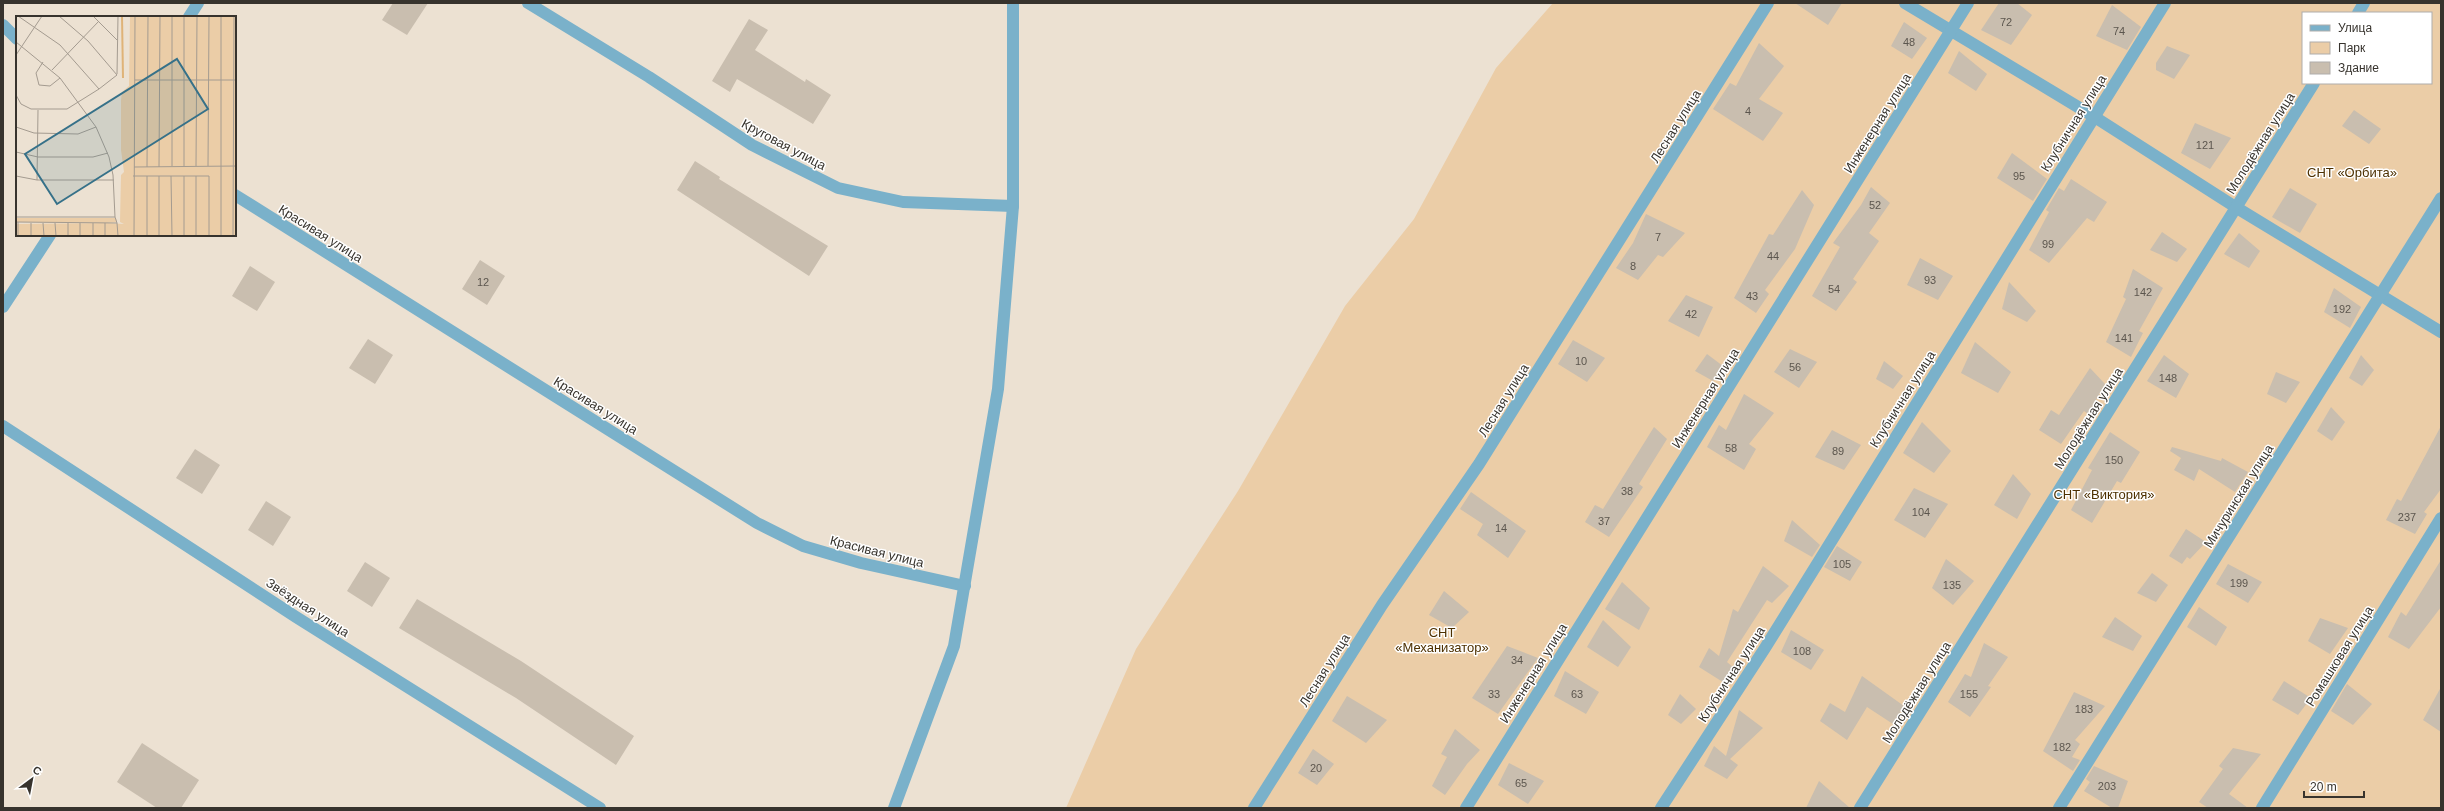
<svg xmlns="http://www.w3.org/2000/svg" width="2444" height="811" font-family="Arial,sans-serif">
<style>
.green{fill:#ebcda7;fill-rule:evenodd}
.building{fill:#c9beaf}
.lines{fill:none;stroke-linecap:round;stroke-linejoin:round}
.street{stroke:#7ab1ca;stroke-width:12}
.labels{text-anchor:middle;stroke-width:3;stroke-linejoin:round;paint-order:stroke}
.number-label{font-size:11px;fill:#5c564e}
.street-label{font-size:13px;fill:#37332d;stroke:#fff}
.park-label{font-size:13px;fill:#4d3000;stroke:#fff}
.inset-river{fill:none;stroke:#dfb378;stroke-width:2}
.inset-road{fill:none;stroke:#a49b90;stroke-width:1}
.view{fill:#367189;fill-opacity:0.15;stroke:#367189;stroke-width:2}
.inset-edge{fill:none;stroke:#37332d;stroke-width:2}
</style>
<rect width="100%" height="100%" fill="#ece1d2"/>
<path class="green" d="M1553,3H2441V808H1066L1136,649L1238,491L1345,306L1414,219L1496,68ZM2303,13H2431V83H2303Z"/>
<g class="building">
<path d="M393,3H428L407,35L382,20Z"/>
<path d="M1795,3H1842L1828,25Z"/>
<path d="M1999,3H2017L2032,15L2011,45L1981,30Z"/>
<path d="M2112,5L2141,27L2127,50L2096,36Z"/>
<path d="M749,19L768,30L755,50L805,82L806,79L831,95L813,124L737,79L730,92L712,81Z"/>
<path d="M1904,22L1927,38L1912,59L1891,46Z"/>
<path d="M1759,43L1784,66L1759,99L1783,113L1763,141L1713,109L1730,83L1736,86Z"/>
<path d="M2167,46L2190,55L2174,79L2156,70V63Z"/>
<path d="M1959,51L1987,74L1976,91L1948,73Z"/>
<path d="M2354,110L2381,129L2369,144L2342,126Z"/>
<path d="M2195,123L2231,138L2210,169L2181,153Z"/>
<path d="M2012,153L2047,179L2033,201L1997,178Z"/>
<path d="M695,161L720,177L719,179L828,246L809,276L677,190Z"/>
<path d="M2071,179L2107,202L2094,222L2087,218L2049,263L2029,250L2049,212L2046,210L2059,188L2064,191Z"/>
<path d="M1871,187L1890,203L1869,233L1879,241L1853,279L1857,282L1836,311L1812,296L1840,247L1833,243L1861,205Z"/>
<path d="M2290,188L2317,204L2300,233L2272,217Z"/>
<path d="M1802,190L1814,205L1795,249L1765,290L1769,294L1756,313L1734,298L1769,234L1773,235Z"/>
<path d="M1646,214L1685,233L1663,257L1658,255L1638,280L1616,268L1633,243Z"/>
<path d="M2162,232L2187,249L2177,262L2150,250Z"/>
<path d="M2239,233L2260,251L2249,268L2224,254Z"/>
<path d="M1920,258L1953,276L1938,300L1907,285Z"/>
<path d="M480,260L505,276L487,305L462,289Z"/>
<path d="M250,266L275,282L257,311L232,296Z"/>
<path d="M2133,269L2163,288L2139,331L2143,333L2131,357L2106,342L2126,299L2123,297Z"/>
<path d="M2009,282L2036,311L2027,322L2002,309Z"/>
<path d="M2334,288L2361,307L2350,328L2324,312Z"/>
<path d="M1686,295L1713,307L1699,337L1668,321Z"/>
<path d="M368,339L393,355L375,384L349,368Z"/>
<path d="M1573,340L1605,358L1587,382L1558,364Z"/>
<path d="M1975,342L2011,372L1998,393L1961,373Z"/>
<path d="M1790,349L1817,362L1799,388L1774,372Z"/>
<path d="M1707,354L1723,366L1713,381L1695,371Z"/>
<path d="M2164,355L2189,374L2176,398L2147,381Z"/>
<path d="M2361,355L2374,370L2362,386L2349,378Z"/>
<path d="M1884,361L1903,376L1893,389L1876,379Z"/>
<path d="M2090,368L2105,384L2088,414L2084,411L2061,444L2039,430L2051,410L2059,415Z"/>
<path d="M2276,372L2300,382L2286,403L2267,394Z"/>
<path d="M1744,394L1774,413L1749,444L1756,449L1744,470L1707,447L1719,425L1726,430Z"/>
<path d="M2331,407L2345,422L2332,441L2317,431Z"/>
<path d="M1922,422L1951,451L1934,473L1903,453Z"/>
<path d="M2441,426V489L2424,512L2427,514L2415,534L2386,520L2397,499L2401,501Z"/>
<path d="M1654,427L1667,439L1639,484L1643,487L1609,537L1585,522L1595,505L1603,509Z"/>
<path d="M1832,430L1861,445L1844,470L1815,457Z"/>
<path d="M2110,432L2140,452L2121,483L2117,481L2092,523L2071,510L2092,470L2088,468Z"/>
<path d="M2172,447L2221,461L2222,458L2248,472L2235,492L2199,469L2194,481L2174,470L2181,458L2170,451Z"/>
<path d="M195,449L220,465L202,494L176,478Z"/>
<path d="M2013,474L2031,494L2017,519L1994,505Z"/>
<path d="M1914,488L1948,504L1925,538L1894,520Z"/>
<path d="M1471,492L1526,531L1508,558L1477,535L1483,524L1460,509Z"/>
<path d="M266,501L291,517L273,546L248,530Z"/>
<path d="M1792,520L1820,545L1812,557L1784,541Z"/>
<path d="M2186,529L2206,542L2190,559L2187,557L2182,564L2169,556Z"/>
<path d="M1837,546L1862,562L1850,581L1824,567Z"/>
<path d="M1946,559L1974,581L1953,605L1932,588Z"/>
<path d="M2441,560V607L2409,649L2388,637L2401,612L2406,616Z"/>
<path d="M365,562L390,578L372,607L347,591Z"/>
<path d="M2228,564L2262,582L2248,603L2216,584Z"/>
<path d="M1763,566L1789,586L1772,603L1767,600L1727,662L1734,668L1726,684L1699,667L1709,648L1719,656L1733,609L1738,612Z"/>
<path d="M2152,573L2168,585L2156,602L2137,593Z"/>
<path d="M1622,582L1650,608L1639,630L1605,609Z"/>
<path d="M1444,591L1469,612L1452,628L1429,615Z"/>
<path d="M417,599L521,661L634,736L616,765L516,698L399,628Z"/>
<path d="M2199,607L2227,627L2216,646L2187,627Z"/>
<path d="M2115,617L2142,636L2133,651L2102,637Z"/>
<path d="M2320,618L2348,628L2330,654L2308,641Z"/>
<path d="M1603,620L1631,647L1618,667L1587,647Z"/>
<path d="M1791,630L1824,650L1811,670L1781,652Z"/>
<path d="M1984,643L2008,657L1988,686L1991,687L1970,717L1948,702L1965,674L1971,677Z"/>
<path d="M1507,646L1538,658L1498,714L1472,698Z"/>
<path d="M1565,671L1599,692L1586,714L1554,696Z"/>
<path d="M1862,676L1904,706L1893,724L1867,707L1847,740L1820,721L1830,703L1845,712Z"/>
<path d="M2284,681L2311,698L2298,715L2272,700Z"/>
<path d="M2347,684L2372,704L2353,725L2331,711Z"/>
<path d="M2441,687V732L2423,720Z"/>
<path d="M2074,692L2105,706L2075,740L2080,744L2072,757L2080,760L2073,771L2043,751Z"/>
<path d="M1680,694L1696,709L1681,724L1668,715Z"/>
<path d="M1347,696L1387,720L1366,743L1332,721Z"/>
<path d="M1739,710L1763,728L1730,759L1738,765L1727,779L1704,766L1714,746L1726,756Z"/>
<path d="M1455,729L1480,750L1467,764L1445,795L1432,786L1447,757L1441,754Z"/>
<path d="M142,743L199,780L181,808H157L117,782Z"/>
<path d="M2233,748L2261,754L2229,794L2248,808H2208L2199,802L2223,769L2219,766Z"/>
<path d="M1313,749L1334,764L1317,785L1298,773Z"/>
<path d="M1509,763L1544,781L1528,804L1498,785Z"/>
<path d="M2094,766L2128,781L2118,808H2112L2084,791L2090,782L2086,779Z"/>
<path d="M1819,781L1850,808H1806Z"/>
</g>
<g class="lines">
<g class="street">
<path d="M528,3L649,77L752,145L838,188L903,202L1013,206"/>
<path d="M1905,3L2093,116L2237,208L2441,332"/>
<path d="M2358,13L2364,3"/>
<path d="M189,17L198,3"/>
<path d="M3,25L17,39"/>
<path d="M235,195L757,523L803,546L861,563L965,586"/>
<path d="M3,307L50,235"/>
<path d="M3,426L296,617L600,808"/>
<path d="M894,808L954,646L998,389L1013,206V3"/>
<path d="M1254,808L1382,605L1479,464L1768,3"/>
<path d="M1466,808L1968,3"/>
<path d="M1661,808L1765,648L2165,3"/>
<path d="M1860,808L2314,83"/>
<path d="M2059,808L2441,198"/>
<path d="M2262,808L2441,518"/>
</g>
</g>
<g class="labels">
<g class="number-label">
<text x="2006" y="26">72</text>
<text x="2119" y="35">74</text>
<text x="1909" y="46">48</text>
<text x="1748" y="115">4</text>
<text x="2205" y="149">121</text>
<text x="2019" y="180">95</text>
<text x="1875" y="209">52</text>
<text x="1658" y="241">7</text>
<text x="2048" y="248">99</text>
<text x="1773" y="260">44</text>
<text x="1633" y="270">8</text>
<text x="1930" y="284">93</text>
<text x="483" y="286">12</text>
<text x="1834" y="293">54</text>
<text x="2143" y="296">142</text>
<text x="1752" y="300">43</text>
<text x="2342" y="313">192</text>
<text x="1691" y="318">42</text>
<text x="2124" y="342">141</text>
<text x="1581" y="365">10</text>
<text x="1795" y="371">56</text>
<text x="2168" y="382">148</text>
<text x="1731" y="452">58</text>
<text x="1838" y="455">89</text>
<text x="2114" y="464">150</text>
<text x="1627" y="495">38</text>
<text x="1921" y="516">104</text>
<text x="2407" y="521">237</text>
<text x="1604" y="525">37</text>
<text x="1501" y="532">14</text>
<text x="1842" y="568">105</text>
<text x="2239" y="587">199</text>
<text x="1952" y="589">135</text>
<text x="1802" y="655">108</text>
<text x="1517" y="664">34</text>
<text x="1494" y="698">33</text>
<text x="1577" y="698">63</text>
<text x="1969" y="698">155</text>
<text x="2084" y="713">183</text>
<text x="2062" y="751">182</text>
<text x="1316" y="772">20</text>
<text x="1521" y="787">65</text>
<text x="2107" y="790">203</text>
</g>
<g class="street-label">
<text transform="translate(1877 123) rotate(-58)" y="5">Инженерная улица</text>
<text transform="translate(2073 123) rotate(-58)" y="5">Клубничная улица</text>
<text transform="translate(1675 126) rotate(-58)" y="5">Лесная улица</text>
<text transform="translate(2260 143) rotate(-58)" y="5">Молодёжная улица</text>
<text transform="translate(784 144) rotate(28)" y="5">Круговая улица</text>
<text transform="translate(321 233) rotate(32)" y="5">Красивая улица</text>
<text transform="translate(1705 398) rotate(-58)" y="5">Инженерная улица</text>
<text transform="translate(1902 399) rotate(-58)" y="5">Клубничная улица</text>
<text transform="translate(1503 400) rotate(-58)" y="5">Лесная улица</text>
<text transform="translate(596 405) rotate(32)" y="5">Красивая улица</text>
<text transform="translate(2088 418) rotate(-58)" y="5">Молодёжная улица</text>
<text transform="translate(2238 496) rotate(-58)" y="5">Мичуринская улица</text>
<text transform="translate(877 551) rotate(14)" y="5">Красивая улица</text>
<text transform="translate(308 607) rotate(33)" y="5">Звёздная улица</text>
<text transform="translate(2339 656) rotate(-58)" y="5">Ромашковая улица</text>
<text transform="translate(1324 670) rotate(-58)" y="5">Лесная улица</text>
<text transform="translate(1533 673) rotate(-58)" y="5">Инженерная улица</text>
<text transform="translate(1731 674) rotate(-57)" y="5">Клубничная улица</text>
<text transform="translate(1916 692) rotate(-58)" y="5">Молодёжная улица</text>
</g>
<g class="park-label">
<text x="2352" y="177">СНТ «Орбита»</text>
<text x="2104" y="499">СНТ «Виктория»</text>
<text x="1442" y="637">СНТ<tspan x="1442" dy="15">«Механизатор»</tspan></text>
</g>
</g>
<g transform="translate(16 16)">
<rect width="220" height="220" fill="#ece1d2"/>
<path d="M114,0H220V220H0V208L86,207L0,206V202H100L101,206L90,207L108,208L104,206L105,159L108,156L105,134V84L106,76L113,70Z" fill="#ebcda7"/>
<path class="inset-river" d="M106,0L107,62"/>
<path class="inset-road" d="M43,0L72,25L101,59L83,73M77,0L101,24M0,26L44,62L80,111L93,141L97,159L99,201M0,39L26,0M27,46L20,57L23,69L34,70L44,62M36,54L83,5M101,58L102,0M119,64H220M0,79L5,88L15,93H51L83,73L44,29L2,0M0,111L18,117L62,118L80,111M0,136L22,141H77L92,137M156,150V0M168,150V0M180,150L181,0M192,150L193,0M118,151L220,150M131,151L132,0M143,151L144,0M0,160L21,164H98M117,160H193V220M131,160V220M143,160V220M155,160L156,220M21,164L22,94M0,201H99L101,207M0,206L101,207L102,220M2,206V220M15,207V220M27,207L28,220M39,207L40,220M52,207V220M64,207V220M77,207V220M89,207V220M118,220L119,0M168,220V160M180,220V160M205,220V0M217,220L218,0"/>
<path class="view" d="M161,43L192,93L41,188L9,138Z"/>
<rect width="220" height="220" class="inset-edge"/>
</g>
<rect width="2444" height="811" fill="none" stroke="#37332d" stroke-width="8"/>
<rect x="2302" y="12" width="130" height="72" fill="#ffffff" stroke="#afadab"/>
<rect x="2310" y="25" width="20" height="6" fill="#7ab1ca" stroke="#afadab"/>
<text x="2338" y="32" font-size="12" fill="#37332d">Улица</text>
<rect x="2310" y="42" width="20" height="12" fill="#ebcda7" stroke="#afadab"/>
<text x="2338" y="52" font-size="12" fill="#37332d">Парк</text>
<rect x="2310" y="62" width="20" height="12" fill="#c9beaf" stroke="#afadab"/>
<text x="2338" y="72" font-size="12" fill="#37332d">Здание</text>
<g transform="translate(32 779) rotate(32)" stroke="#ffffff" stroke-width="3" paint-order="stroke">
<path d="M0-3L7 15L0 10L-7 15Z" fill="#37332d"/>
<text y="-6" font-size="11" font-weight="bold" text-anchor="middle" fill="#37332d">С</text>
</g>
<path d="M2304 791v6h60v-6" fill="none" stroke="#37332d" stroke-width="2"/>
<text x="2310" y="791" font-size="12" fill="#37332d" stroke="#ffffff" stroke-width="3" paint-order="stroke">20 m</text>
</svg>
